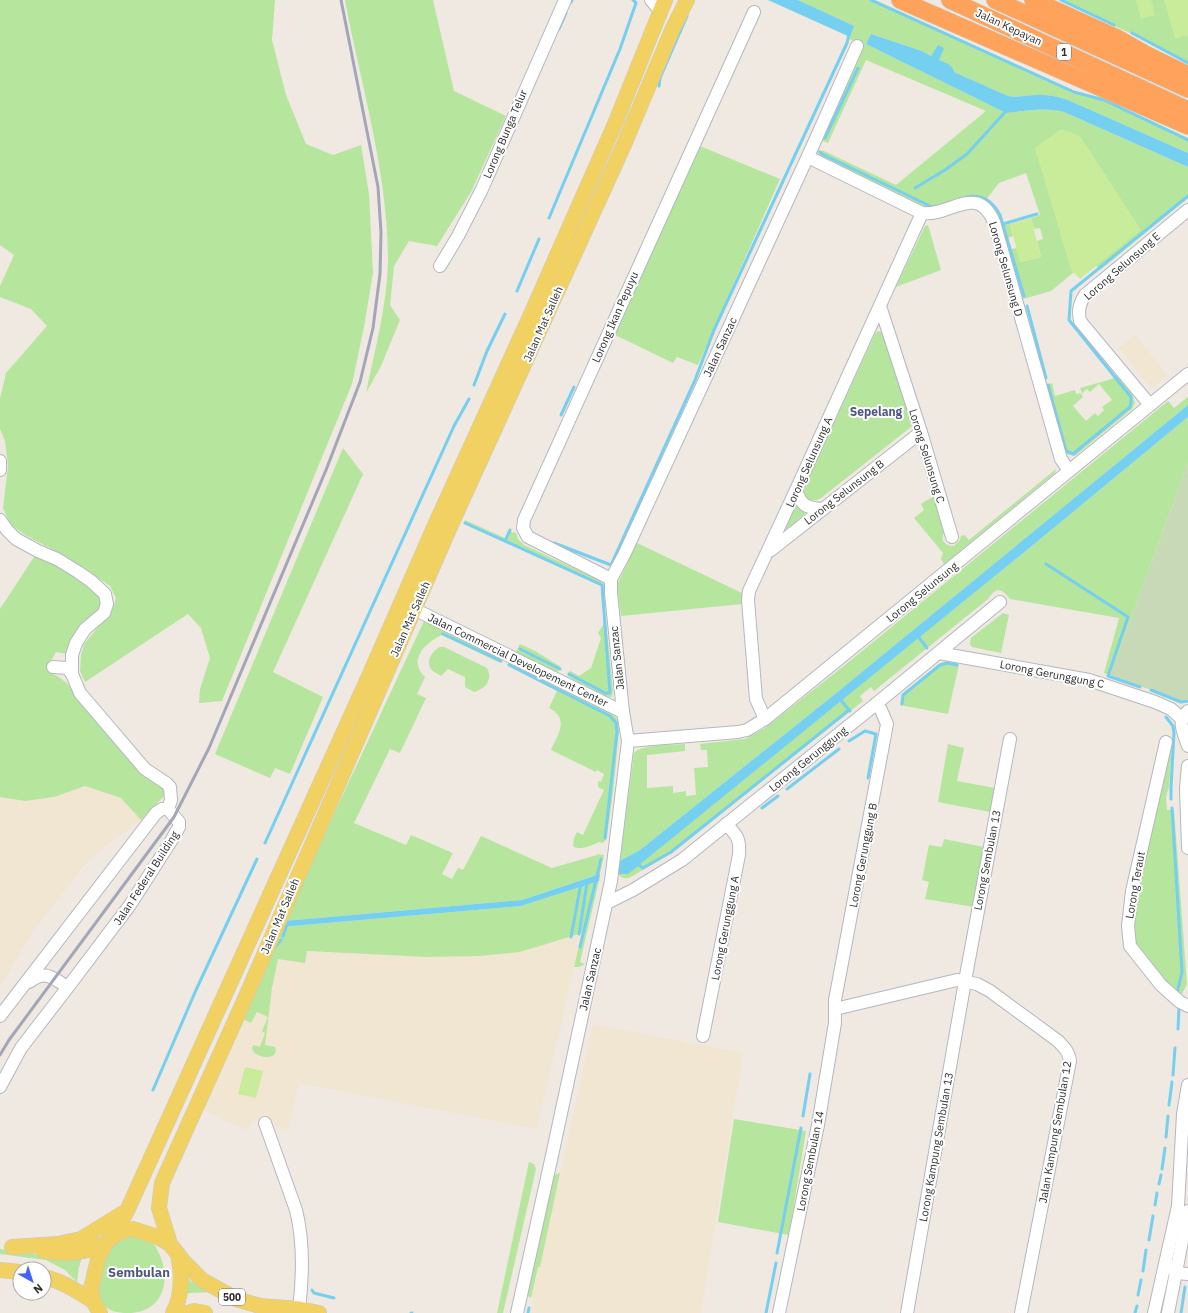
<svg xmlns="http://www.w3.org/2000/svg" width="1188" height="1313" font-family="'IBM Plex Sans',sans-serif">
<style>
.education{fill:#f0e6d1}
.green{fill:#b6e59e;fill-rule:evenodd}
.cemetery{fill:#c8d9b8}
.pitch{fill:#c9ec9a}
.water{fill:#75cff0}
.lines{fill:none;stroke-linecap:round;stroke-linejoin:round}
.stream{stroke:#75cff0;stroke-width:3}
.minor-casing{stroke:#b4b7c1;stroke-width:14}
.major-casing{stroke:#c9c9c9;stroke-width:16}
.highway-casing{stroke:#c9c9c9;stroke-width:18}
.minor{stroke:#fff;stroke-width:12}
.major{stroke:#f2d163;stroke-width:15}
.highway{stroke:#ffa35c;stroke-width:17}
.rail{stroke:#a3a6b8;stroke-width:3}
.labels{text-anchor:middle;stroke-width:4;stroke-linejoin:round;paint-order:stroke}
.shield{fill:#fff;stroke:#6d6d6d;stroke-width:1}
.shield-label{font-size:10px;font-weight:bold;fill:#2e2e2e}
.street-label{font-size:11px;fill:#2e2e2e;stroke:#fff}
.neighbourhood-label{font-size:12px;font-weight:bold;fill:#4d5680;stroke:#fff}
.quarter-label{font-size:13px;font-weight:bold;fill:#4d5680;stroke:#fff}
</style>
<rect width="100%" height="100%" fill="#efe9e1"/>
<g class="education">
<path d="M1135,335L1168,376L1152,389L1119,348Z"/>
<path d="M60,677L70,685L77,696L164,796L131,828L114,839L87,862L33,931L0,986V695Z"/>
<path d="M582,933L537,1129L299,1083L288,1130L253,1119L247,1130L201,1109L271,950L427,957L479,956L520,952Z"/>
<path d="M593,1024L743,1053L701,1313H530L533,1299L531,1298L538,1267H540Z"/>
</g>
<g class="green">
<path d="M0,0H275L272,40L286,95L306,144L333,155L361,145L369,194L373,273L364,327L352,384L222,701L199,703L200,689L210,658L201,628L188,614L85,682L80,671L81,655L84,644L113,609L116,598L110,586L67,557L25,535L10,524L3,508L8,466L5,441L0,429V399L6,373L47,326L31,309L0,297V286L14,255L0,245Z"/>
<path d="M345,0H433L454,91L506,116L471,192L437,246L409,241L394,266L390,305L400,320L381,366L366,393C375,349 387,306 388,261C388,172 361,86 345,0Z"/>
<path d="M798,0H875L1032,72V74L1048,81L1049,80L1074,91L1105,99L1188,138V153L1068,100C1058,97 1047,94 1036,95C1026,95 1018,98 1008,96L954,72L939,60L935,50L931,56L922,51L871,34L866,44L1006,113C1026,111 1045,107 1064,112L1188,167V198L1100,270L1090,259L1051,291L1023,299L1002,226L1010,224L1013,236L1008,238L1011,249L1017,248L1020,262L1041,257L1037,241L1043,239L1040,228L1034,229L1031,218L1040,215L1026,173L999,183L985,201C969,192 954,207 938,209C933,209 927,208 922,207L819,158L817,154L818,150L824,151L896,185L986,111L866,60L828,143L818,139L861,44L849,39L853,26Z"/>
<path d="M1059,0H1188V64L1132,34Z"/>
<path d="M700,146L780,179L698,365L677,357L673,363L613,334Z"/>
<path d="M928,225L941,270L896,287L925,226Z"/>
<path d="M878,331L883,333L884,335L912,424L911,427L821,498C811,504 801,499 805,486L875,334Z"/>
<path d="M1116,375L1132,394L1135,403L1132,409L1075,456L1067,454L1046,385L1052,383L1055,396L1075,390L1076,394L1082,393L1080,388L1112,379ZM1099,384L1112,400L1102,407L1104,410L1098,416L1095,413L1086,421L1073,406L1083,397L1081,394L1087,389L1090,392Z"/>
<path d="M1188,397V405L835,694L640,850L620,861L634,753C641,744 673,745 685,744V751L647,755V788L673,786V793L686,791V796L696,795L694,768L708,767L707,750H701L700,744L745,739L765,728L845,665L1168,401L1174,408Z"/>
<path d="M1188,417V463L1110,675L1104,673L1119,618L1010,599C1002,589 997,586 988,599L874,691L871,687L860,696L863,701L672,853L629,878C625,879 621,878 618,874L628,873L1027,550Z"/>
<path d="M343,448L363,474L273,672L323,697L290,774L275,768L270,778L215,754Z"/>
<path d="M1056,469L1055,473L944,564L941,559L943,553L914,518L924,510L921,504L927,500L935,496L945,531C939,540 945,546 954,546L960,540L961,536L964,535L969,540Z"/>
<path d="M795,503L802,510L807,512L787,529L785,528Z"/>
<path d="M465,520L505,538L508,531L516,533L518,539L524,545L597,579L604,584L606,594H603L613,689L612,697H609L604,696L567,676L570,671L579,676L591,668L601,638L598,633L604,623L601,586L464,523Z"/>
<path d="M637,543L742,593V604L621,616L617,585Z"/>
<path d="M36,554C55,564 98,583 104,604L68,654L56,652L50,663L49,672C62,678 69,684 77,696L165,791L164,796L141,820L121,798L85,786L54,797L25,801L0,797V609Z"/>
<path d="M1003,613L1009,615L1001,653L972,647L970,644L971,638Z"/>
<path d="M424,621L502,658L500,663L442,635C426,642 407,660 425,677L417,694L426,698L400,753L390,749L354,823L406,845L411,835L453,853L442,874L452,879L458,868L463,870L481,836L552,868L597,855V854L604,855L600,874L522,900L284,921Z"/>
<path d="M520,644L535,651L561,667L559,671L555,672L516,652Z"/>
<path d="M440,647H444L487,668C493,679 486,689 474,692L465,687V677L448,669L441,676C439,674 435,673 433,671C424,663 432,651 440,647Z"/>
<path d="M509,662L610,713L615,716L618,721L619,732L613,793L607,836L606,840L602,843L599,842L597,843C590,846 580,851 573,846L574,838L577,832L583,835L604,790L598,787V781L601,782L604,774L597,770L596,772L551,750C558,734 570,719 549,708L557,691L507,665Z"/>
<path d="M944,663L959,664L948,714L900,705L903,695L940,664Z"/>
<path d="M948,744L964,748L957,781L995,788L990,812L938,802Z"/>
<path d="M1170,746L1172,747L1169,787L1166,797L1167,810H1174L1187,984L1182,994C1171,987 1137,954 1135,941C1132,927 1133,912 1135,898Z"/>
<path d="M944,839L984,847L974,907L925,899L929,882L922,880L929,845L942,847Z"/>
<path d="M599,881L580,962L585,964L579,967H574L582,933L520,952L479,956L427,957L307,951L305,963L278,959L272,988L265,1045L275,1047L276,1050C275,1052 275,1055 272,1056C266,1059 253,1055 252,1048L254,1045L260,1047L265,1033L262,1031L268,1017L257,1012L251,1023L241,1018L281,927L521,906Z"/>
<path d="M734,1119L806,1131L789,1235L718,1222Z"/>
<path d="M529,1162L534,1164L536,1169L503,1313H497Z"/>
<path d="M560,1173L540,1267H538L531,1298L526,1295L554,1175Z"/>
<path d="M122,1234L150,1239C173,1266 171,1313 127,1313C118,1313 108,1311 102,1303C99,1299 97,1294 95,1290L111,1241Z"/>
<path d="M0,1249L46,1256L83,1254L79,1267L77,1282L65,1270L46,1260L0,1254Z"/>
<path d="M181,1273L192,1282L213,1292L190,1293L176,1296Z"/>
</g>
<path class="cemetery" d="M1188,463V699L1181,701L1110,675Z"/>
<g class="pitch">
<path d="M1136,0H1151L1155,15L1141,19Z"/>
<path d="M1164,0H1188V35L1175,39Z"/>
<path d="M1061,129L1080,136L1141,230L1080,279L1071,270L1035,148Z"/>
<path d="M1031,218L1041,257L1020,262L1010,224Z"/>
<path d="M245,1067L263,1071L256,1098L238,1094Z"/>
</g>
<g class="water">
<path d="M768,0H798L854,26L850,37Z"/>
<path d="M871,34L922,51L931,56L938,45L944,48L939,60C946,63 953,65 954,72L1008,96C1018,98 1026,95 1036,95C1047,94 1058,97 1068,100L1188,153V167L1064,112C1045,107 1026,111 1006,113L866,44Z"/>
<path d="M1188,405V417L1027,550L628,874H618L620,861L640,850L835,694Z"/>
<path d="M600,874L599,881L521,906L281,927L284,921L522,900Z"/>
</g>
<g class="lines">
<g class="stream">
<path d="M871,0L1074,92L1104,100L1188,140"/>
<path d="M1061,0L1114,25"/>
<path d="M571,2L572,0"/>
<path d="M559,29L566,13"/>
<path d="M1132,33L1188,63"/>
<path d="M659,86L660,78L687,16"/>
<path d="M825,138L858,68"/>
<path d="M820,152L822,154L932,207H935"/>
<path d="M915,188L945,170L967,154L1007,110"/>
<path d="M959,199C978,192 991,198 1000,215L1024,296"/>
<path d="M549,218L620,49L636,3L633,0"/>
<path d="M1003,224L1037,214"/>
<path d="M517,291L539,239"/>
<path d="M1027,306L1046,378"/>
<path d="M474,385L487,351L505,314"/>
<path d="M1048,385L1066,451L1073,454L1130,407L1131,402V397L1069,320L1071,291L1188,196"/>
<path d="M561,415L574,387"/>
<path d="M465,523L602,585L610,693H605L569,674"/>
<path d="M505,541L510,530"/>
<path d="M554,543L611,565L695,380L714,330L847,43L849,34"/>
<path d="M1046,564L1128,617L1108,676L1140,687"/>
<path d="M443,634L501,661"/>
<path d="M917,635L927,648"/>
<path d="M520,649L560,669"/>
<path d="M509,665L610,716L616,723L617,731L605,838"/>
<path d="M1151,690L1181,702L1188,701"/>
<path d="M839,698L850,711"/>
<path d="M902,704L903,695L940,665L947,663L957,665"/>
<path d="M1166,717L1173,726L1174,733L1171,787V799"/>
<path d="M849,741L865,731L876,734L868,778"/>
<path d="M787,789L839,749"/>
<path d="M762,808L778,796"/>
<path d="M1172,808L1182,972L1177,993"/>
<path d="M265,843L454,426L469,399"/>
<path d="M636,863L643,868L671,852L849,710"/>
<path d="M579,934L587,883"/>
<path d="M283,936L287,924"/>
<path d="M571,937L581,883"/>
<path d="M580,947L601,859"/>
<path d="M274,948L281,940"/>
<path d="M1178,1029L1179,1008"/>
<path d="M1173,1075L1175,1048"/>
<path d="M153,1090L196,990L257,859"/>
<path d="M1169,1105L1172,1082"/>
<path d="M803,1116L810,1074"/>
<path d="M1166,1137L1168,1116"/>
<path d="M1162,1169L1165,1148"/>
<path d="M1159,1184L1161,1175"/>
<path d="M1155,1205L1157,1193"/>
<path d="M1149,1240L1153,1216"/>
<path d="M777,1253L801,1128"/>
<path d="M1143,1271L1146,1250"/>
<path d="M312,1290L314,1293L334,1298"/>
<path d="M1138,1295L1141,1280"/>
<path d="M411,1313H412"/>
<path d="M528,1313L529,1308"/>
<path d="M766,1313L776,1263"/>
<path d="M1135,1313L1137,1306"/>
<path d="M1181,1313L1185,1287"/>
</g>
<defs>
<g id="minor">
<path d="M651,0L661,12"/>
<path d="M808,157L922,213C950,217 977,182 994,222L1061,459L1069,471"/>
<path d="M440,266L458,236L482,189L565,0"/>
<path d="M880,306L921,432L952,537"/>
<path d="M1150,405L1080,321C1078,311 1079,304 1085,295L1188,210"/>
<path d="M0,461V470"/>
<path d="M796,490C801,506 807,508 822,509"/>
<path d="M0,520L7,530L16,539L38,551L57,559L78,572L91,581L105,594L107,604L104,613L85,629L76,643L72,655V674L80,693L145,769L166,783L170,787L171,800L168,809"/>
<path d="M771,550L921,432"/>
<path d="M611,579L528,537L523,528L524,520L754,12"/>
<path d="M414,609L623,712"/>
<path d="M939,653L1089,680L1155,702L1171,709L1182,719"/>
<path d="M53,667L67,668L72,674"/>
<path d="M1188,711C1176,721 1184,733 1188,746"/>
<path d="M765,719L756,699L748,600L749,591L796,490L922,213"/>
<path d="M628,741L738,732L747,730L765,719L1188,374"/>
<path d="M1166,742L1132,891L1128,926L1130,946L1161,985L1180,1002L1188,1006"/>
<path d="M1188,766L1186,788L1188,848"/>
<path d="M607,902L611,901L633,890L682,860L876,704L1000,602"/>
<path d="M29,982C47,969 51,978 68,987"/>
<path d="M835,1009L957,980L977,984L990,991L1058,1041C1064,1047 1069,1052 1070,1061L1021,1313"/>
<path d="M0,1016L156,813L162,809H168"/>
<path d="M703,1036L739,855C740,839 738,836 726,824"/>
<path d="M0,1087L21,1048L68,987L130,905L171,841L179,827V822L168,809"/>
<path d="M265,1123L296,1210C304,1242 303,1276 299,1309"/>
<path d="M1171,1267L1176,1273L1188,1274"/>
<path d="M517,1313L551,1160L611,881L628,741L623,712L611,593V579L624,555L814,143L857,46"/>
<path d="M779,1313L818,1125L835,1023V1000L887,724L881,710L876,704"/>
<path d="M907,1313L965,981L1010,739"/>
<path d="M1154,1313L1178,1206L1183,1114L1188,1085"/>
<path d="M1168,1313L1188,1211"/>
</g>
<g id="major">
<path d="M112,1237L127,1211L369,676L436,523L528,321L615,124L665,0"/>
<path d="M170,1244L159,1208L162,1183L244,1001L449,529L623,147L673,28L687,0"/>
<path d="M12,1247L58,1244L81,1239L125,1212"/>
<path d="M44,1251C69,1255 82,1253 105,1244"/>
<path d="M0,1270L20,1272"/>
<path d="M44,1277C62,1281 77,1291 93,1301"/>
<path d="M100,1313L93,1301L91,1289L98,1259L105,1244L112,1237L123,1231L133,1229L158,1237L170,1244L184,1262L202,1280L236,1299L260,1306L299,1309L319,1313"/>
<path d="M173,1313C183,1295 182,1274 178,1254"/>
<path d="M188,1313L194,1311L205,1313"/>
</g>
<g id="highway">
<path d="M900,0L1188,126"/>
<path d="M950,0L1188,110"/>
<path d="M995,0L1188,89"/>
<path d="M1033,0L1117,38L1147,55L1188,75"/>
</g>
</defs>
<use href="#minor" class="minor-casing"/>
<use href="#major" class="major-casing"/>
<use href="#highway" class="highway-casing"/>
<use href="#minor" class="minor"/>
<use href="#major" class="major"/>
<use href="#highway" class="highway"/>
<path class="rail" d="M0,1055L9,1040L174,817L209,748L326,470L360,382L373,328L380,274L381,232L378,187L341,0"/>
</g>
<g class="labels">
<g class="shield">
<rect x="1057" y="44" width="14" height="16" rx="3"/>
<rect x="219" y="1289" width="26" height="16" rx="3"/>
</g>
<g class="shield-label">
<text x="1064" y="56">1</text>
<text x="232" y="1301">500</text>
</g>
<g class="street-label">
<text transform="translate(1009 27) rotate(25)" y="4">Jalan Kepayan</text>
<text transform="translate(505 134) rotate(-67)" y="4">Lorong Bunga Telur</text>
<text transform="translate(1122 266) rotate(-41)" y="4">Lorong Selunsung E</text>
<text transform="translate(1006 269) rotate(74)" y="4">Lorong Selunsung D</text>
<text transform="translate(615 317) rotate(-66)" y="4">Lorong Ikan Pepuyu</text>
<text transform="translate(543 324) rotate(-66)" y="4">Jalan Mat Salleh</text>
<text transform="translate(720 347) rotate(-65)" y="4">Jalan Sanzac</text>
<text transform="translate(927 456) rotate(73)" y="4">Lorong Selunsung C</text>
<text transform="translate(809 462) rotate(-66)" y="4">Lorong Selunsung A</text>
<text transform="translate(844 492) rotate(-38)" y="4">Lorong Selunsung B</text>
<text transform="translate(922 592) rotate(-39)" y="4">Lorong Selunsung</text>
<text transform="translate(410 619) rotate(-66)" y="4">Jalan Mat Salleh</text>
<text transform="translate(617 658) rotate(-96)" y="4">Jalan Sanzac</text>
<text transform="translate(518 660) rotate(26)" y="4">Jalan Commercial Developement Center</text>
<text transform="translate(1052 674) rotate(11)" y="4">Lorong Gerunggung C</text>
<text transform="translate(808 759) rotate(-39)" y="4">Lorong Gerunggung</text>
<text transform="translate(863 855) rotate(-79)" y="4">Lorong Gerunggung B</text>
<text transform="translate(987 860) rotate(-79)" y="4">Lorong Sembulan 13</text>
<text transform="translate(146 878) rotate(-57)" y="4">Jalan Federal Building</text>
<text transform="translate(1135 885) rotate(-80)" y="4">Lorong Teraut</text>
<text transform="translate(280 916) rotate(-67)" y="4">Jalan Mat Salleh</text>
<text transform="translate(725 928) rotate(-79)" y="4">Lorong Gerunggung A</text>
<text transform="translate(590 979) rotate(-77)" y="4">Jalan Sanzac</text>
<text transform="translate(1055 1132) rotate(-80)" y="4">Jalan Kampung Sembulan 12</text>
<text transform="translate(936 1147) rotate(-80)" y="4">Lorong Kampung Sembulan 13</text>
<text transform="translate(810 1161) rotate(-79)" y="4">Lorong Sembulan 14</text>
</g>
<g class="neighbourhood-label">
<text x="876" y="416">Sepelang</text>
</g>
<g class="quarter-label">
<text x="139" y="1277">Sembulan</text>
</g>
</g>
<g transform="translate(32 1281) rotate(141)"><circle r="19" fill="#ffffff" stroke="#ababab"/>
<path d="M0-3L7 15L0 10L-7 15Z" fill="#4264fb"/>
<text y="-6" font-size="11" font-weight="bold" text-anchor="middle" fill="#2e2e2e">N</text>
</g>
</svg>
